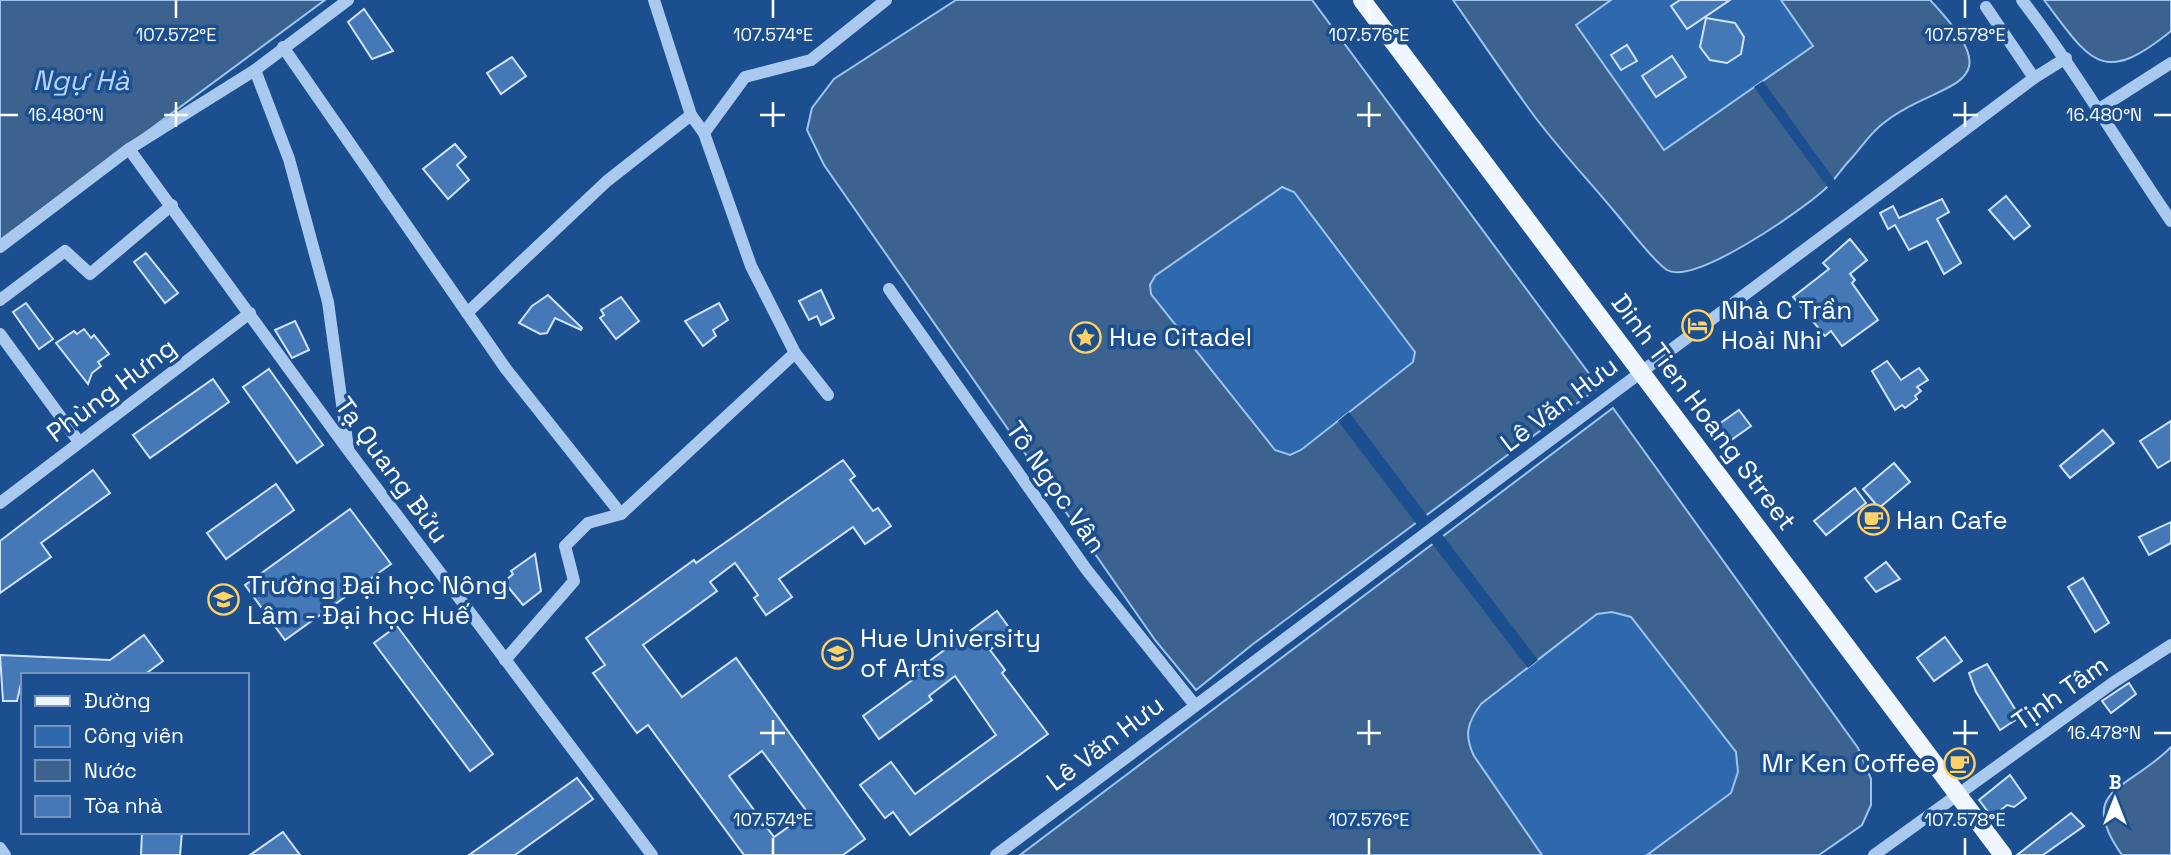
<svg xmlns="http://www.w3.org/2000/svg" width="2171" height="855" font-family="'Space Grotesk',sans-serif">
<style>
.green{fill:#2e69ad}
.water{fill:#3c6290;stroke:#9cc4f0;stroke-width:2;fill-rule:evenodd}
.pier{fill:#1b4f8f}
.building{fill:#4478b7;stroke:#cfe3fa;stroke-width:2;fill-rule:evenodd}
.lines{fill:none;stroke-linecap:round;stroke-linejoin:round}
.minor{stroke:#a9c9ee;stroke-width:12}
.major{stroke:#f0f6ff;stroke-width:18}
.ticks{fill:none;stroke:#fff;stroke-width:2.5}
.labels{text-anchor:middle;stroke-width:7;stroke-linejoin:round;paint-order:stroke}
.poi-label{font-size:26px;fill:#fff;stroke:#1b4f8f;text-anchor:start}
.street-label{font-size:26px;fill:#fff;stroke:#1b4f8f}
.water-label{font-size:28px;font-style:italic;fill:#b5d3f5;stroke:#1b4f8f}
.ticks-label{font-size:18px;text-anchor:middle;fill:#fff;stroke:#1b4f8f;stroke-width:7;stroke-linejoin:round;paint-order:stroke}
</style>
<rect width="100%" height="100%" fill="#1b4f8f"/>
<g class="green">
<path d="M1611,0H1781L1813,46L1664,150L1575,25Z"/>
<path d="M1282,187L1294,192L1415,352L1413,362L1301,450L1290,455L1275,450L1151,294L1150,285L1155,276Z"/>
<path d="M1612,612L1631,617L1736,752L1738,772L1731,793L1647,855H1542L1474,756C1464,735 1467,723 1480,705L1597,614Z"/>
</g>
<g class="water">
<path d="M0,0H325L0,240Z"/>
<path d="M956,0H1312L1599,387L1253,644L1196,690L1155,640L824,165L807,130L812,108L834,79ZM1282,187L1294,192L1415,352L1413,362L1301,450L1290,455L1275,450L1151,294L1150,285L1155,276Z"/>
<path d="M1453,0H1611L1576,25L1664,150L1813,46L1781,0H1930C2019,94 1938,77 1880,126C1868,136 1859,151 1848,162C1840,171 1833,182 1824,190C1802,210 1694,286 1667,270C1653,261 1626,225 1614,211C1588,180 1560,150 1535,117C1507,79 1480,39 1453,0Z"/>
<path d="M2044,0H2171V31C2101,88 2090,60 2044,0Z"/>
<path d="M1613,408L1858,748L1871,779V805L1862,825L1819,855H1647L1731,793L1738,772L1736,752L1631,617L1612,612L1597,614L1481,704C1467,723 1464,735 1474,756L1542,855H1020Z"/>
<path d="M2171,747V855H2122C2075,788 2128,791 2171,747Z"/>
</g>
<g class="pier">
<path d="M1763,81L1836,182L1829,189L1754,87Z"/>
<path d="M1349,412L1429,518L1418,526L1338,421Z"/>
<path d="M1441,533L1538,660L1528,668L1430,541Z"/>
</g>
<g class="building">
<path d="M1680,0H1730L1687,29L1671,6Z"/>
<path d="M364,9L393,51L372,59L348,22Z"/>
<path d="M1706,18L1735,23L1744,37L1741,54L1727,63L1710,60L1700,47Z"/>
<path d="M1627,45L1637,61L1621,70L1611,55Z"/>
<path d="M1672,56L1686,77L1656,97L1642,76Z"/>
<path d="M512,57L526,76L501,94L487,73Z"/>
<path d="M455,144L466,157L457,165L469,180L448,199L423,169Z"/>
<path d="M2006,196L2030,226L2014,239L1989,210Z"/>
<path d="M1942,199L1949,212L1937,219L1961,263L1944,274L1927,241L1909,250L1895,225L1888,229L1880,213L1893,206L1899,218Z"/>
<path d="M1850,239L1867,260L1850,274L1855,280L1852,283L1878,320L1842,346L1831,331L1825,336L1793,297L1829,269L1823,263Z"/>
<path d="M146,253L178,293L165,303L134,262Z"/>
<path d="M821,290L834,318L821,325L817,316L809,320L799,301Z"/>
<path d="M548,295L582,328L581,330L555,318L547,333L540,334L519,323L532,306Z"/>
<path d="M621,297L639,321L616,339L600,318L604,315L601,310Z"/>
<path d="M26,303L53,339L39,349L13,312Z"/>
<path d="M719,303L728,320L713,330L716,336L703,346L685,321Z"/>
<path d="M295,321L309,350L292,358L275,330Z"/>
<path d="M84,329L91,338L94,335L109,354L98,362L101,366L92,373L88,384L56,343L74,331L77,334Z"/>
<path d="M1887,361L1901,380L1919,368L1928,380L1917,387L1921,391L1915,396L1917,399L1905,408L1902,405L1895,410L1872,371Z"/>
<path d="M269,369L323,445L297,463L243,387Z"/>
<path d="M213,379L229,402L150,458L133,435Z"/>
<path d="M1739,410L1751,426L1727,443L1715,427Z"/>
<path d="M2171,421V460L2158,468L2140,441Z"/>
<path d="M2103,430L2114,443L2070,478L2060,466Z"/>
<path d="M843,460L855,476L850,480L873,511L878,508L891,526L865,544L853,527L779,579L792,597L766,615L754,598L758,595L735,563L710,582L717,591L643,645L682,697L736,658L865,839L843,855H744L648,725L637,733L593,673L605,665L586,638L694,560L696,563ZM762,751L808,813L774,837L729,776Z"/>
<path d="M1894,463L1910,482L1879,508L1863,489Z"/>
<path d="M93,470L110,493L41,543L51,557L0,593V541Z"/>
<path d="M276,484L294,510L226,559L207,533Z"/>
<path d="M1855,488L1866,503L1826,535L1814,521Z"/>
<path d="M350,509L391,564L285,640L245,585Z"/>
<path d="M2171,522V543L2149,555L2139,537Z"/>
<path d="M535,554L541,591L523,605L504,582L513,574L511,571Z"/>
<path d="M1886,562L1900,579L1876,592L1865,578Z"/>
<path d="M2083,578L2109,623L2095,632L2068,587Z"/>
<path d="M997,611L1013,633L990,650L1005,670L1002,673L1048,734L910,835L893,812L885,818L860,785L891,762L915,794L996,735L955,676L929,696L932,700L879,739L863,716L915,678L912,674Z"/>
<path d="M397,626L493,754L470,771L374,643Z"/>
<path d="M144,635L163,661L144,675H23L17,701H3L0,655L110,660Z"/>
<path d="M1945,637L1962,661L1934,681L1917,658Z"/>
<path d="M1987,664L2020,717L2000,730L1976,692L1969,673Z"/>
<path d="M2129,683L2136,694L2111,713L2102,701Z"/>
<path d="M2010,775L2026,798L2014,807L2007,805L1992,817L1979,800Z"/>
<path d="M577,778L593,799L515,855H469Z"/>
<path d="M2071,813L2084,826L2043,855H2017Z"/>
<path d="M142,832H182L180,855H141Z"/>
<path d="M283,832L300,855H250Z"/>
</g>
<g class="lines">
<g class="minor">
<path d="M654,0L691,115L704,133L751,266L795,353L828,395"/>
<path d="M2022,0C2076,71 2121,148 2171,221"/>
<path d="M1986,7L2034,78"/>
<path d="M283,47L506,369L621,514"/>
<path d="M255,70L289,159L328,302L348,448"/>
<path d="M2096,111L2171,63"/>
<path d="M704,133L745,77L811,60L886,0"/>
<path d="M129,149L348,450L652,855"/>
<path d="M0,247L129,149L255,70L348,0"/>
<path d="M889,289L1086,569L1194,704"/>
<path d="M0,300L65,251L90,274L172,205"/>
<path d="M467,313L607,181L691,115"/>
<path d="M0,334L79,442"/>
<path d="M0,503L250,313"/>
<path d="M505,660L574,581L565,546L588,523L621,514L795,353"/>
<path d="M0,848L5,855"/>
<path d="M996,855L2034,78L2066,58"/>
<path d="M1874,855L2114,682L2171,645"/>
</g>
<path class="major" d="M1362,0L2003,855"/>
</g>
<path class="ticks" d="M176,0V18M773,0V18M1369,0V18M1965,0V18M176,102V127M773,102V127M1369,102V127M1965,102V127M0,115H18M164,115H188M760,115H785M1357,115H1381M1953,115H1978M2154,115H2171M773,720V745M1369,720V745M1965,720V745M760,733H785M1357,733H1381M1953,733H1978M2154,733H2171M773,838V855M1369,838V855M1965,838V855"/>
<defs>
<symbol id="hotel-ring" viewBox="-11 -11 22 22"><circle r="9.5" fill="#1b4f8f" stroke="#ffd166" stroke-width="1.5"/><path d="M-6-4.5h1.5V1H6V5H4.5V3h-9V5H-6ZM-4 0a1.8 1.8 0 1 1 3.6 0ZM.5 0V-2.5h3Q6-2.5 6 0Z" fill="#ffd166"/></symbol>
<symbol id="sight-ring" viewBox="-11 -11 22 22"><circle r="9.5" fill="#1b4f8f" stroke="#ffd166" stroke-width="1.5"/><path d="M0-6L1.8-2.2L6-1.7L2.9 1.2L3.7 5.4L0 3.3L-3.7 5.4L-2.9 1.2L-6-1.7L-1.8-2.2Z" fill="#ffd166"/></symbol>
<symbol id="cafe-ring" viewBox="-11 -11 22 22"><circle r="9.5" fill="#1b4f8f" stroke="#ffd166" stroke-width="1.5"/><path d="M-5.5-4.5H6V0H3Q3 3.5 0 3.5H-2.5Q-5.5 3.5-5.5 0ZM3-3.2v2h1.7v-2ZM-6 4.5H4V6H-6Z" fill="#ffd166"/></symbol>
<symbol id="university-ring" viewBox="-11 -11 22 22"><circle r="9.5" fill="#1b4f8f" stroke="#ffd166" stroke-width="1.5"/><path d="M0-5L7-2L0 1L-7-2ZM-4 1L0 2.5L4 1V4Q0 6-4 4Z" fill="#ffd166"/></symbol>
</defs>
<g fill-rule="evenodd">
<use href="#hotel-ring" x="1680" y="308" width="35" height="35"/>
<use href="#sight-ring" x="1068" y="320" width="35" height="35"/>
<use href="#cafe-ring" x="1856" y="502" width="35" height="35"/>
<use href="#university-ring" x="206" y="582" width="35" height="35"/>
<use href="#university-ring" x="820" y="636" width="35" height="35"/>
<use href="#cafe-ring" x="1942" y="746" width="35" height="35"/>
</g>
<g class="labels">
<g class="poi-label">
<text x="1721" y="319">Nhà C Trần<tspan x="1721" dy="30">Hoài Nhi</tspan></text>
<text x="1109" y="346">Hue Citadel</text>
<text x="1896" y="529">Han Cafe</text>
<text x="247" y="594">Trường Đại học Nông<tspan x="247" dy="30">Lâm - Đại học Huế</tspan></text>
<text x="860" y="647">Hue University<tspan x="860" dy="30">of Arts</tspan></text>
<text x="1936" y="772" text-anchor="end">Mr Ken Coffee</text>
</g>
<g class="street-label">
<text transform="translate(111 390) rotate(-37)" y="9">Phùng Hưng</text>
<text transform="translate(1559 404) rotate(-37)" y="9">Lê Văn Hưu</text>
<text transform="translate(1704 412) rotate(53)" y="9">Dinh Tien Hoang Street</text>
<text transform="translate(392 470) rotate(54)" y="9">Tạ Quang Bửu</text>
<text transform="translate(1056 487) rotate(55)" y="9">Tô Ngọc Vân</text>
<text transform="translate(2060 693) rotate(-35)" y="9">Tịnh Tâm</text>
<text transform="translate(1105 743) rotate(-37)" y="9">Lê Văn Hưu</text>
</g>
<g class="water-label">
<text x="81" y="90">Ngự Hà</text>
</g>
</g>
<g class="ticks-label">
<text x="176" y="41">107.572°E</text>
<text x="773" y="41">107.574°E</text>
<text x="1369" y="41">107.576°E</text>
<text x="1965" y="41">107.578°E</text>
<text x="66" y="121">16.480°N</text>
<text x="2104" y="121">16.480°N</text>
<text x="2104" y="739">16.478°N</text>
<text x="773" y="826">107.574°E</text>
<text x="1369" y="826">107.576°E</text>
<text x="1965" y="826">107.578°E</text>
</g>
<rect x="21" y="673" width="228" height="161" fill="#1b4f8f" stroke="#7695bc" stroke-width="2"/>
<rect x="35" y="696" width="35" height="10" fill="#f0f6ff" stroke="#7695bc" stroke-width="2"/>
<text x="84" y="708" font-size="21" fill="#ffffff">Đường</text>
<rect x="35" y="726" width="35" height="21" fill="#2e69ad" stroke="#7695bc" stroke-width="2"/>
<text x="84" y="743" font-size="21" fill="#ffffff">Công viên</text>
<rect x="35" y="760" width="35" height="21" fill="#3c6290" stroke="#7695bc" stroke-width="2"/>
<text x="84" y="778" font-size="21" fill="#ffffff">Nước</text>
<rect x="35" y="796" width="35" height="21" fill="#4478b7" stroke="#7695bc" stroke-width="2"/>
<text x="84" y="813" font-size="21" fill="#ffffff">Tòa nhà</text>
<g transform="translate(2115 799)" stroke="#1b4f8f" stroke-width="5" paint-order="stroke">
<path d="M0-5L12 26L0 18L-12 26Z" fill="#ffffff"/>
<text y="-10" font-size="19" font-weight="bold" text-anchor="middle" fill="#ffffff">B</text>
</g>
</svg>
